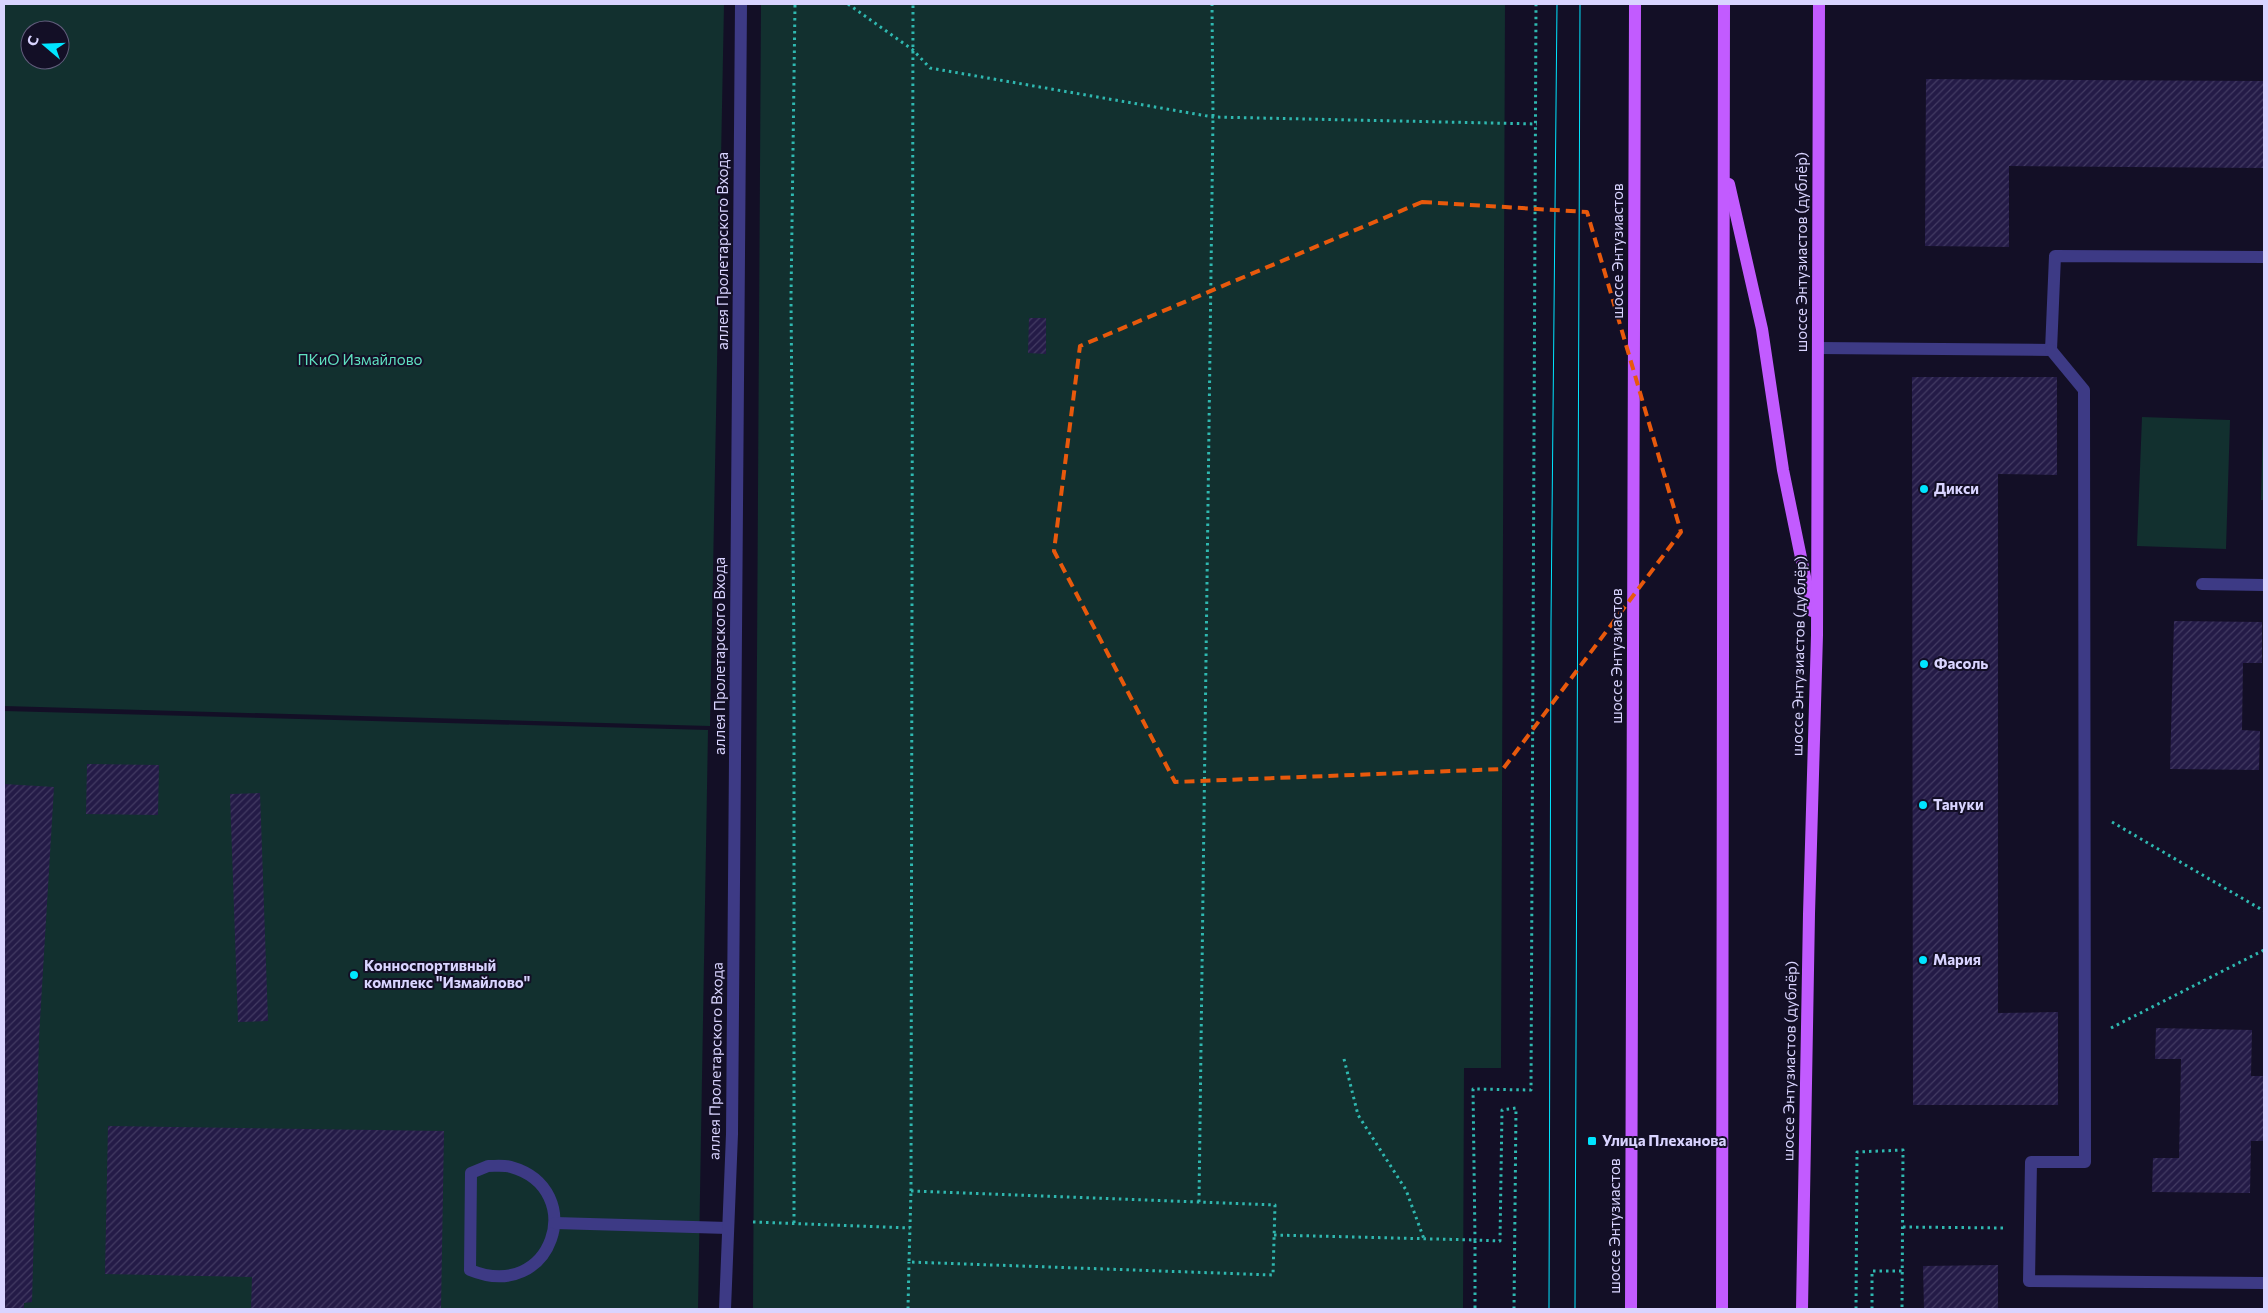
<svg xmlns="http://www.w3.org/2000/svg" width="2268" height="1313" font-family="Commissioner,sans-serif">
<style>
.park{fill:#12302f;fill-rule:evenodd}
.building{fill:url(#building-hatch)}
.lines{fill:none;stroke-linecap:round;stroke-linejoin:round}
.path{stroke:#2fb8b0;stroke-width:3;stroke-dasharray:2.5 4;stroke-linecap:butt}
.minor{stroke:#3d3a85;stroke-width:12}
.major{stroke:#c25bff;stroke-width:12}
.tram{stroke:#00e5ff;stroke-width:1}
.marked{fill:none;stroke:#e8590c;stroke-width:4;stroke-dasharray:10 6;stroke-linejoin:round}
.poi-dot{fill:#00e5ff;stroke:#130f26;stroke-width:2}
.labels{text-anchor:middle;stroke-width:4;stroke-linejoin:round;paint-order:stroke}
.street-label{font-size:15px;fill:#d9d4ff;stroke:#130f26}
.park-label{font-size:15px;fill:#5fe0c0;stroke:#130f26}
.poi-label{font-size:15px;font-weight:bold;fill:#d9d4ff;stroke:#130f26;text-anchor:start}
</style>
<defs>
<pattern id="building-hatch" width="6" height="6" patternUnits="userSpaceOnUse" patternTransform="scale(1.25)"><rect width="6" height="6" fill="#241b47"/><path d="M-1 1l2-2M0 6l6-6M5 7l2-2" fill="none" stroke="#433b63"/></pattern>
</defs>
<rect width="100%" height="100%" fill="#130f26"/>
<g class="park">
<path d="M4,4H724L710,726L4,706ZM30,30H60V60H30Z"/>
<path d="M761,4H1505L1501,1068H1464L1463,1309H753Z"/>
<path d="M2142,417L2230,420L2226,549L2137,546Z"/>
<path d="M2263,420H2264V500H2261Z"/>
<path d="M4,711L708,730L698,1309H4Z"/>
</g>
<g class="building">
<path d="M1926,79L2264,81V168L2009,166V247L1925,246Z"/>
<path d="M1029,318H1046V354L1028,353Z"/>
<path d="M1912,377H2057V475L1998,474V1013L2058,1012V1105H1913Z"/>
<path d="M2174,621L2262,622V663H2243L2242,730L2260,731L2259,770L2170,769Z"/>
<path d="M87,764L159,765L158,815L86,814Z"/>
<path d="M4,784L54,787L39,1037L32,1302L24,1303V1309H4Z"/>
<path d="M260,793L268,1021L238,1022L230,794Z"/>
<path d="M2156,1028L2252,1030L2251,1076H2264V1141H2251L2250,1193L2152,1192L2153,1158H2179L2181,1059H2155Z"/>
<path d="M108,1126L444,1131L441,1309H251L252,1277L105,1274Z"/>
<path d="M1998,1265V1309H1924L1923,1266Z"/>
</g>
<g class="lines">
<g class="path">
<path d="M848,4L913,50L930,68L1213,117L1537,124"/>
<path d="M2112,822L2264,911"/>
<path d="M2111,1028L2264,950"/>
<path d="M1344,1059L1358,1115L1406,1190L1424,1239"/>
<path d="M911,1191L913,4"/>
<path d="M911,1191L1275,1205L1273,1275L909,1262Z"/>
<path d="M1199,1202L1213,117L1212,4"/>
<path d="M753,1222L910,1228"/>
<path d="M794,1223V657L791,298L795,4"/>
<path d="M1903,1227L2005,1228"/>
<path d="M1274,1235L1475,1240V1309"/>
<path d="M908,1309L909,1262"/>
<path d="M1514,1309L1516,1108L1502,1110L1500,1241L1475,1240L1473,1089L1531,1090L1536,4"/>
<path d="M1856,1309L1857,1152L1903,1150L1902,1309"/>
<path d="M1872,1309V1271H1902"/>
</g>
<g class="minor">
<path d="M1818,348L2051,350L2055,256L2264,257"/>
<path d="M2051,350L2084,390L2085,1162H2031L2029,1281L2264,1283"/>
<path d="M2202,584L2264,585"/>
<path d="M488,1166C496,1166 505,1165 511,1167C589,1189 553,1304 470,1270L471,1173Z"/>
<path d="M555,1223L728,1228"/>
<path d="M725,1309L732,1134L741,4"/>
</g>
<g class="major">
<path d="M1729,184L1762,329L1783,470L1812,611"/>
<path d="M1631,1309L1635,4"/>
<path d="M1722,1309L1724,4"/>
<path d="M1802,1309L1809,914L1817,635L1819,4"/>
</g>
<g class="tram">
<path d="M1549,1309L1551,622L1557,4"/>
<path d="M1575,1309L1580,4"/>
</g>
</g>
<path class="marked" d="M1422,202L1587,212L1681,532L1503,769L1175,782L1054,551L1080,346Z"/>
<g class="poi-dot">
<circle cx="1924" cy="489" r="5"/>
<circle cx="1924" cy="664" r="5"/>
<circle cx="1923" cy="805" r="5"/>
<circle cx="1923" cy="960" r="5"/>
<circle cx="354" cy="975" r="5"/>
<rect x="1587" y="1136" width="10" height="10" rx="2.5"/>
</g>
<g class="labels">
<g class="street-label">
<text transform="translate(723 251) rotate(-90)" y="5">аллея Пролетарского Входа</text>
<text transform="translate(1618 251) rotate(-90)" y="5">шоссе Энтузиастов</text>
<text transform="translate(1802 252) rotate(-90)" y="5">шоссе Энтузиастов (дублёр)</text>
<text transform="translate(720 656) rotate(-90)" y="5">аллея Пролетарского Входа</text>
<text transform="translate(1617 656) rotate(-90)" y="5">шоссе Энтузиастов</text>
<text transform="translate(1799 656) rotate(-89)" y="5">шоссе Энтузиастов (дублёр)</text>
<text transform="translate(716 1061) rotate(-89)" y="5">аллея Пролетарского Входа</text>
<text transform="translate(1790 1061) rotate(-89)" y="5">шоссе Энтузиастов (дублёр)</text>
<text transform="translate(1615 1226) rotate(-90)" y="5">шоссе Энтузиастов</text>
</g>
<g class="park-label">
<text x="360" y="365">ПКиО Измайлово</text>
</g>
<g class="poi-label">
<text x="1934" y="494">Дикси</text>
<text x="1934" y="669">Фасоль</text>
<text x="1933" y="810">Тануки</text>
<text x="1933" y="965">Мария</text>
<text x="364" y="971">Конноспортивный<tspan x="364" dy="17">комплекс "Измайлово"</tspan></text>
<text x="1602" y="1146">Улица Плеханова</text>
</g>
</g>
<rect width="2268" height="1313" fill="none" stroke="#d9d4ff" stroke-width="10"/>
<g transform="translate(45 45) rotate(289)"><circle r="24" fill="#130f26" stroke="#625e7d"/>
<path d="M0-4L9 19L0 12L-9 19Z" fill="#00e5ff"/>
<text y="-8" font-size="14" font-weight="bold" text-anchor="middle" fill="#d9d4ff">С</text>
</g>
</svg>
